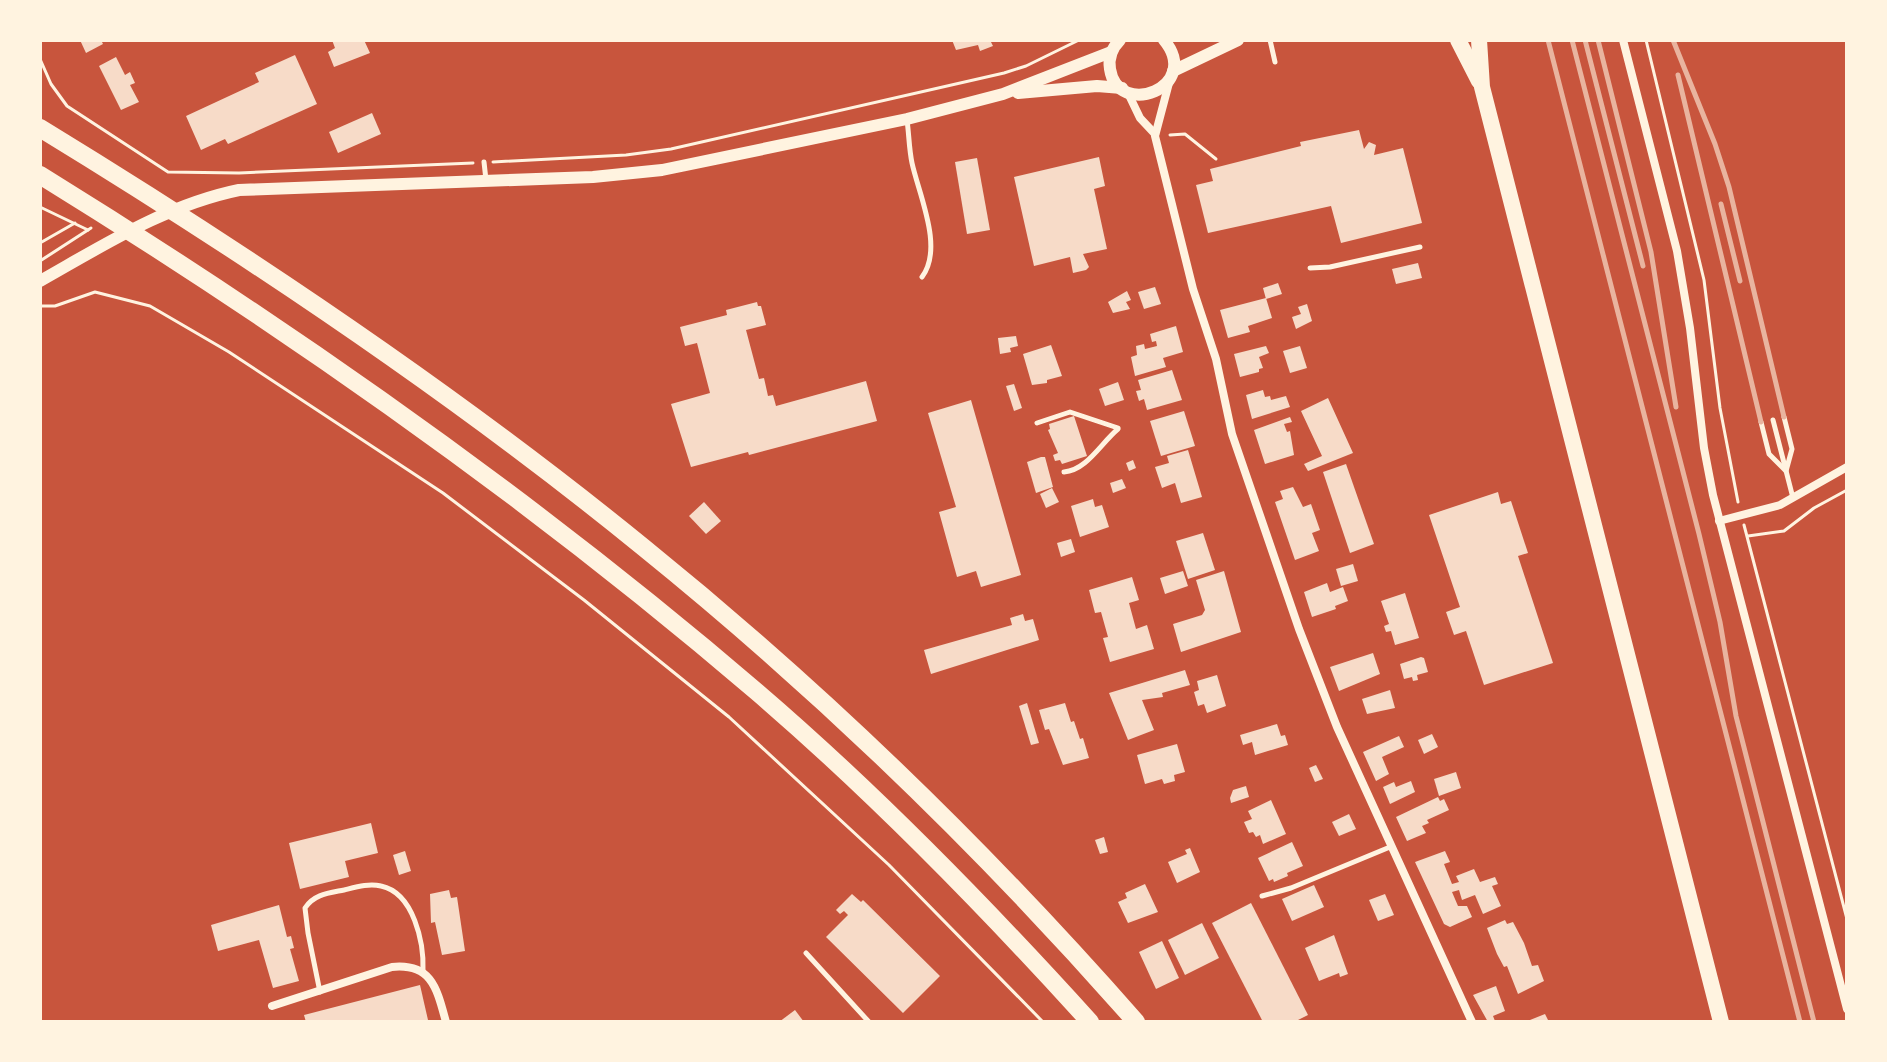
<svg xmlns="http://www.w3.org/2000/svg" width="1887" height="1062" font-family="'Roboto Serif',serif">
<style>
.building{fill:#f7dbc8}
.lines{fill:none;stroke-linecap:round;stroke-linejoin:round}
.path{stroke:#fff3e0;stroke-width:3}
.service{stroke:#fff3e0;stroke-width:5}
.minor{stroke:#fff3e0;stroke-width:8}
.tertiary{stroke:#fff3e0;stroke-width:12}
.primary{stroke:#fff3e0;stroke-width:16}
.motorway{stroke:#fff3e0;stroke-width:18}
.rail{stroke:#e9b49f;stroke-width:5}
</style>
<rect width="100%" height="100%" fill="#c8553d"/>
<g class="building">
<path d="M80,40H101L103,44L86,53Z"/>
<path d="M332,40H364L370,53L334,67L328,52L335,48Z"/>
<path d="M952,40H990L993,46L980,51L978,45L956,50Z"/>
<path d="M295,55L317,104L228,144L225,139L201,150L186,116L259,82L255,73Z"/>
<path d="M116,57L125,75L130,72L135,83L130,85L139,102L121,110L99,66Z"/>
<path d="M372,113L381,134L338,153L329,132Z"/>
<path d="M1359,130L1364,149L1369,142L1376,145L1374,155L1403,148L1422,223L1341,243L1331,206L1208,233L1196,185L1213,181L1210,169L1301,146L1300,142Z"/>
<path d="M1099,157L1105,186L1094,189L1107,249L1083,254L1089,267L1086,270L1073,273L1070,257L1034,266L1014,177Z"/>
<path d="M977,158L990,230L967,234L955,162Z"/>
<path d="M1418,263L1422,278L1396,284L1392,269Z"/>
<path d="M1278,283L1282,294L1266,299L1263,288Z"/>
<path d="M1155,287L1161,304L1144,309L1138,292Z"/>
<path d="M1127,291L1131,300L1126,302L1130,309L1113,313L1108,302Z"/>
<path d="M1266,298L1272,318L1248,326L1250,332L1228,338L1220,310Z"/>
<path d="M757,302L758,306H761L766,325L746,330L759,379L764,378L768,396L773,395L776,406L866,381L877,421L749,455L748,452L691,467L671,404L710,393L697,343L685,346L680,327L727,315L726,310Z"/>
<path d="M1307,304L1312,321L1296,329L1292,317L1301,314L1298,307Z"/>
<path d="M1176,326L1183,352L1163,358L1166,367L1135,376L1131,357L1137,355L1136,346L1144,344L1145,349L1157,346L1156,341L1152,342L1150,334Z"/>
<path d="M1016,336L1018,346L1010,348L1011,352L1000,354L998,338Z"/>
<path d="M1051,345L1062,376L1047,380V383L1032,385L1023,354Z"/>
<path d="M1266,346L1269,353L1259,357L1263,368L1259,369V372L1240,377L1234,354Z"/>
<path d="M1300,346L1307,368L1290,373L1283,351Z"/>
<path d="M1172,370L1182,400L1147,410L1144,399L1139,401L1136,391L1141,390L1138,380Z"/>
<path d="M1118,382L1124,400L1105,406L1099,389Z"/>
<path d="M1014,384L1022,408L1014,411L1006,386Z"/>
<path d="M1263,390L1265,397L1270,396L1271,400L1286,396L1290,407L1252,419L1246,395Z"/>
<path d="M1328,398L1353,453L1308,471L1304,464L1322,456L1301,411Z"/>
<path d="M971,400L1021,575L981,587L976,571L957,577L939,512L956,507L928,413Z"/>
<path d="M1184,411L1195,446L1161,456L1150,421Z"/>
<path d="M1074,416L1087,456L1062,464L1060,460L1055,461L1053,455L1058,453L1048,430L1050,429L1049,424Z"/>
<path d="M1290,417L1292,422L1284,424L1287,432L1290,431L1294,455L1265,464L1254,430Z"/>
<path d="M1188,450L1202,497L1181,503L1175,483L1162,488L1155,467L1169,463L1167,456Z"/>
<path d="M1041,457H1045L1053,487L1036,493L1027,462Z"/>
<path d="M1133,460L1136,468L1129,471L1126,463Z"/>
<path d="M1346,464L1374,544L1350,553L1323,472Z"/>
<path d="M1122,479L1126,488L1113,493L1110,483Z"/>
<path d="M1293,487L1303,507L1311,504L1320,530L1312,533L1319,551L1295,560L1275,502L1283,499L1280,491Z"/>
<path d="M1052,488L1059,502L1046,508L1040,494Z"/>
<path d="M1498,492L1501,504L1511,501L1528,553L1518,556L1553,663L1484,685L1466,631L1454,635L1446,612L1460,607L1429,515Z"/>
<path d="M1093,499L1095,507L1102,505L1109,527L1080,537L1071,506Z"/>
<path d="M704,502L721,521L706,534L689,516Z"/>
<path d="M1203,533L1215,570L1188,579L1176,541Z"/>
<path d="M1071,539L1075,552L1061,557L1057,543Z"/>
<path d="M1353,564L1358,581L1341,586L1336,569Z"/>
<path d="M1183,571L1188,586L1165,594L1160,578Z"/>
<path d="M1224,571L1241,632L1181,652L1173,624L1202,615L1205,610L1196,580Z"/>
<path d="M1132,577L1139,600L1129,603L1136,629L1147,625L1154,649L1110,662L1103,638L1108,637L1101,612L1095,613L1089,590Z"/>
<path d="M1327,583L1330,592L1343,587L1348,601L1335,606L1336,609L1312,617L1304,592Z"/>
<path d="M1405,593L1419,638L1395,645L1391,631L1386,632L1384,626L1389,624L1381,601Z"/>
<path d="M1023,614L1025,621L1033,619L1039,640L931,674L924,650L1012,625L1010,618Z"/>
<path d="M1373,653L1380,674L1339,691L1330,667Z"/>
<path d="M1421,657L1424,658L1428,672L1417,675L1418,680L1413,681L1412,677L1404,679L1400,664Z"/>
<path d="M1185,670L1190,685L1162,693L1163,697L1142,700L1154,730L1128,740L1109,693Z"/>
<path d="M1217,675L1226,706L1207,713L1204,704L1198,706L1194,692L1199,690L1197,681Z"/>
<path d="M1390,690L1395,708L1367,714L1362,699Z"/>
<path d="M1027,703L1039,743L1031,745L1019,706Z"/>
<path d="M1065,703L1071,722L1074,721L1080,739L1083,738L1089,758L1063,765L1049,729L1045,730L1039,710Z"/>
<path d="M1277,724L1281,736L1285,735L1288,745L1255,755L1252,742L1243,745L1240,735Z"/>
<path d="M1432,734L1438,747L1424,754L1418,740Z"/>
<path d="M1399,736L1404,747L1382,757L1389,774L1376,781L1363,752Z"/>
<path d="M1177,744L1185,772L1174,775L1175,781L1164,784L1162,779L1145,784L1137,755Z"/>
<path d="M1316,765L1323,779L1315,782L1309,768Z"/>
<path d="M1456,772L1461,788L1439,796L1434,779Z"/>
<path d="M1411,781L1415,792L1390,804L1383,787L1394,782L1396,787Z"/>
<path d="M1246,786L1249,797L1231,803L1230,798L1233,790Z"/>
<path d="M1438,797L1440,801L1444,799L1449,810L1427,820L1429,823L1422,826L1426,833L1407,841L1396,817Z"/>
<path d="M1271,800L1286,834L1263,844L1260,835L1256,837L1253,832L1249,833L1244,822L1252,819L1248,811Z"/>
<path d="M1349,814L1356,829L1339,836L1332,822Z"/>
<path d="M371,823L378,853L345,861L349,877L300,889L289,843Z"/>
<path d="M1104,837L1108,852L1100,854L1095,840Z"/>
<path d="M1292,842L1303,866L1287,873L1288,876L1274,882L1273,879L1269,881L1258,858Z"/>
<path d="M1190,848L1200,872L1177,883L1168,862L1187,854L1185,850Z"/>
<path d="M405,851L411,871L399,875L393,855Z"/>
<path d="M1445,851L1450,862L1444,864L1452,884L1459,882L1456,876L1474,869L1480,882L1495,877L1498,884L1492,886L1501,906L1483,914L1475,895L1462,900L1459,890L1452,892L1458,906H1467L1472,917L1450,927L1444,924L1415,862Z"/>
<path d="M1145,884L1158,912L1128,923L1118,902L1127,898L1125,893Z"/>
<path d="M1314,885L1324,907L1292,921L1282,899Z"/>
<path d="M449,890L451,898L457,897L465,951L442,955L435,922L431,923L430,894Z"/>
<path d="M852,894L861,902L863,900L940,976L903,1013L826,937L848,915L844,911L840,914L836,910Z"/>
<path d="M1385,894L1394,915L1378,921L1369,900Z"/>
<path d="M1251,903L1308,1015L1294,1022H1263L1212,923Z"/>
<path d="M279,905L287,937L291,936L294,948L290,949L299,981L273,988L259,940L218,951L211,925Z"/>
<path d="M1505,920L1507,924L1513,922L1524,943L1532,966L1538,965L1544,981L1518,994L1507,966L1504,967L1497,954L1487,928Z"/>
<path d="M1202,923L1219,958L1185,975L1168,940Z"/>
<path d="M1334,935L1348,974L1340,977L1339,973L1319,981L1305,948Z"/>
<path d="M1162,941L1179,978L1156,989L1139,952Z"/>
<path d="M420,985L428,1020L419,1022H306L304,1015Z"/>
<path d="M1496,986L1505,1011L1493,1016L1495,1021L1488,1022L1473,995Z"/>
<path d="M795,1010L804,1022H779Z"/>
<path d="M1545,1014L1549,1022H1525Z"/>
</g>
<g class="lines">
<g class="path">
<path d="M1646,40L1704,280L1720,408L1738,502"/>
<path d="M40,59L51,84L67,106L168,172L239,173L473,163"/>
<path d="M1170,135L1185,134L1216,159"/>
<path d="M493,162L626,155L671,149L1004,73L1026,66L1079,40"/>
<path d="M40,207L88,230"/>
<path d="M40,243L75,223"/>
<path d="M40,261L91,228"/>
<path d="M40,306H55L95,292L150,306L229,352L443,493L584,600L729,717L889,865L1043,1022"/>
<path d="M1744,525L1847,919"/>
<path d="M1748,536L1784,531L1814,508L1847,490"/>
</g>
<g class="service">
<path d="M1270,40L1275,62"/>
<path d="M907,120C909,134 909,149 912,163C919,195 944,248 922,277"/>
<path d="M484,162L486,180"/>
<path d="M1310,268L1330,267L1420,247"/>
<path d="M1773,420L1793,498"/>
<path d="M1761,422L1769,454L1786,471L1792,449L1784,417"/>
<path d="M1037,423L1070,412L1118,428"/>
<path d="M1064,472C1087,470 1101,443 1118,429"/>
<path d="M1262,896L1291,888L1390,847"/>
<path d="M806,953L869,1022"/>
<path d="M320,992L308,933L305,908C314,894 329,893 344,890C356,887 369,883 381,886C414,893 424,943 423,971"/>
</g>
<g class="minor">
<path d="M1623,40L1677,251L1690,328L1704,448L1713,495L1847,1009"/>
<path d="M1169,83L1155,136L1193,289L1216,359L1232,434L1299,629L1337,727L1472,1022"/>
<path d="M1128,93L1140,118L1155,134"/>
<path d="M1719,521L1780,505L1847,467"/>
<path d="M272,1006L392,967C432,963 437,989 446,1022"/>
</g>
<g class="tertiary">
<path d="M1120,40C1112,48 1108,57 1110,69C1118,120 1203,87 1164,40"/>
<path d="M1173,71L1238,40"/>
<path d="M1018,93L1097,86L1122,88"/>
<path d="M40,281C104,245 166,205 239,190L593,177L662,170L907,119L1003,94L1111,52"/>
</g>
<g class="primary">
<path d="M1458,40L1479,81"/>
<path d="M1479,40L1482,87L1721,1022"/>
</g>
<g class="motorway">
<path d="M40,128C248,255 454,393 643,547C820,690 986,851 1136,1022"/>
<path d="M40,175C291,330 533,500 757,692C876,794 985,906 1090,1022"/>
</g>
<g class="rail">
<path d="M1548,40L1800,1022"/>
<path d="M1572,40L1699,534L1720,622L1736,716L1814,1022"/>
<path d="M1585,40L1643,266"/>
<path d="M1598,40L1651,252L1676,407"/>
<path d="M1673,40L1715,144L1729,187L1784,417"/>
<path d="M1678,75L1761,422"/>
<path d="M1721,204L1740,281"/>
</g>
</g>
<rect width="1887" height="1062" fill="none" stroke="#fff3e0" stroke-width="84"/>
</svg>
